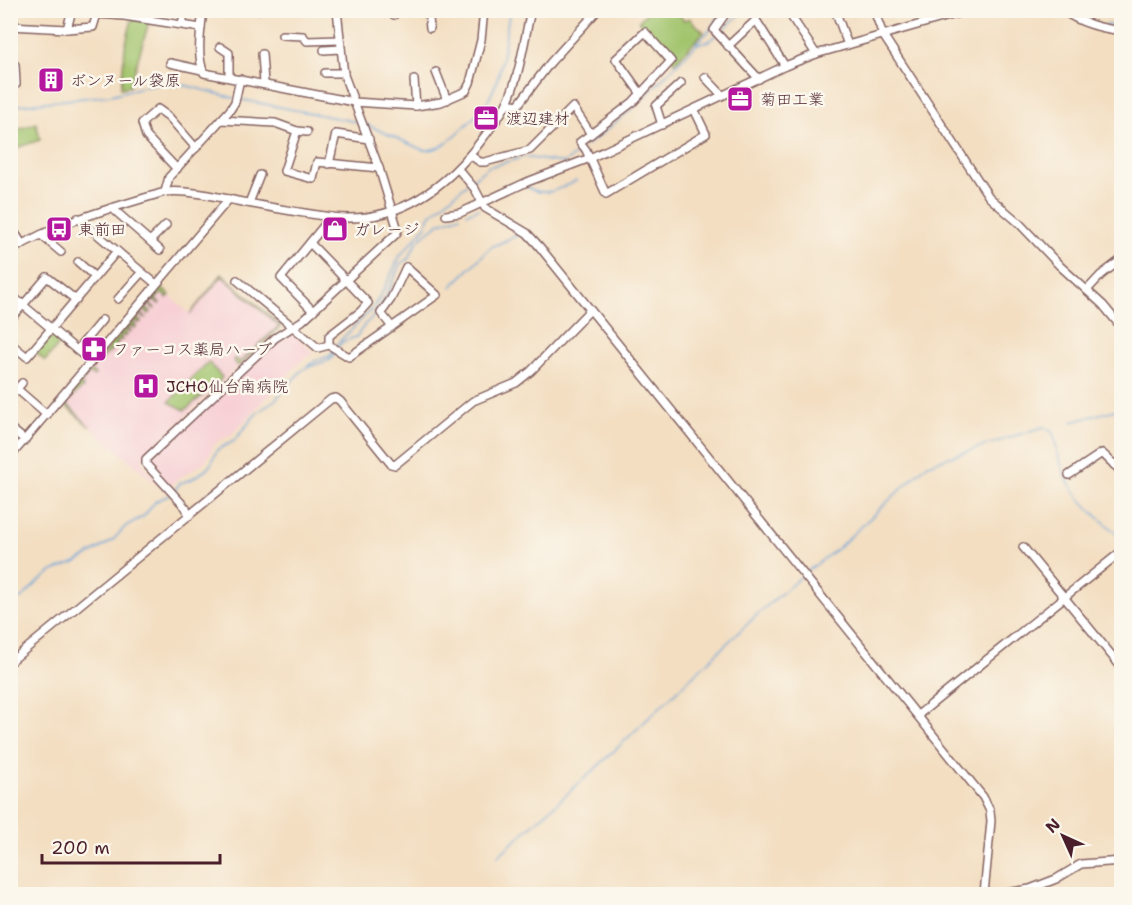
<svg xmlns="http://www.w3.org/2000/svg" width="1132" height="905" font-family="'Shantell Sans','Klee One',sans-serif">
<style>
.built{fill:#f7cfd4}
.green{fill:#a2c46d;stroke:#76724c;stroke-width:1.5}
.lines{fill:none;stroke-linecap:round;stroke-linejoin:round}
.stream{stroke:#68a2d7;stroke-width:1.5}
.minor-casing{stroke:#856260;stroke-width:10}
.minor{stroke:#fff;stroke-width:7}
.labels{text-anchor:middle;stroke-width:5;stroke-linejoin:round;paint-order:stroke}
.poi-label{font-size:16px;fill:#4a1f2b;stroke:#fbf7ec;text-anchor:start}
</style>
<rect width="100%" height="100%" fill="#fbf7ec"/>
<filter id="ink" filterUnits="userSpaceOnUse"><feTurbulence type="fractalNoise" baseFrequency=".0167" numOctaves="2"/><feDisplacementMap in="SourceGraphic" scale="12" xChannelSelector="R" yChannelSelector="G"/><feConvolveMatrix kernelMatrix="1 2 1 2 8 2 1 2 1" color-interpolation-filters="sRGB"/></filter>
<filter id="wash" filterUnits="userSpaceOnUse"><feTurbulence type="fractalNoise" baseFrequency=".008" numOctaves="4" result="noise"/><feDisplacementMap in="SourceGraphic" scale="24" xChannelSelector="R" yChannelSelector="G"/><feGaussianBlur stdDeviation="1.35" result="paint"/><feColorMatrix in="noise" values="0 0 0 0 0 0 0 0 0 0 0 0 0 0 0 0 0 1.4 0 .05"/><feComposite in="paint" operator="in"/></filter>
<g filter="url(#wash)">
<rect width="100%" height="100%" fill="#f3dec1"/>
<g class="built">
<path d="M222,274L281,326L143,457L142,464L167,490L166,492L61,402L160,287L189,313Z"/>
<path d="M292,333L314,353L301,361L276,387L277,390L265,399L236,430L230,436L220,440L213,446L210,455L204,462L178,479L171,486L158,473L160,471L151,462V458L277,341L283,340Z"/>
</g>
<g class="green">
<path d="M648,11H676L684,20L689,18L704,32L675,62L639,21Z"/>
<path d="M132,19L149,22L130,86L121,88L125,47Z"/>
<path d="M36,123L40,140L16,148L11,159V132Z"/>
<path d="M222,274L281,326L238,366L233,360L235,358L240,362L279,326L222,276L190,314Z"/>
<path d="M160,287L170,295L167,298L162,293L156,299L160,303L159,304L153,299L150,303L155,308L154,309L149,304L146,307L151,312L149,314L144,309L141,313L146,317L144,318L140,314L137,318L141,322L139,323L135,320L133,323L136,326L135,328L131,325L129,328L131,331L130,332L127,330L125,333L127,335L125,337L123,335L120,337L122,340H119L116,343L118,344L100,361L98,359Z"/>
<path d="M53,334L62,341L45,361L36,353Z"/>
<path d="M208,362L222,377L218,383L185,410L169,402Z"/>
<path d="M89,370L95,374L93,376L89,373L80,384L83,387L66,403L90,427L61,402Z"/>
</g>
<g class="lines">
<g class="stream">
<path d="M1070,10L1079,16"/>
<path d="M1106,25L1122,26"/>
<path d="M720,32L745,10"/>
<path d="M696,43L709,31L723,10"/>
<path d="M238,99L357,122"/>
<path d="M10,106L111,95L154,84L184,85L234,98"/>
<path d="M365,124L423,150C439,151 448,142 459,132C468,123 478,115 485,105C504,78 503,42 510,10"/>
<path d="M586,146L631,110L697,44L709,41L716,35"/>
<path d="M471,181L488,167L524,157L564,163L583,149"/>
<path d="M527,187C544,198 559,189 576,181"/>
<path d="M467,213L479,209"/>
<path d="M451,287L491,247L518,235"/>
<path d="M336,345L371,310L380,297L400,256L426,226L430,215L467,184"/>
<path d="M338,347L342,342L356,337L366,323L373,317L386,297L400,264L408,259L418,240L440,223L460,216"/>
<path d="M308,367L330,360L336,352"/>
<path d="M1072,422L1122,408"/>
<path d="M175,490L180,483L190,480L206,470L211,464L217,450L234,441L256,414L276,399L301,371L315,361L330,356L333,352"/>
<path d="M805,573L838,548L928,464L1043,427L1051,430L1054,436C1061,473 1069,492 1098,517C1107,525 1115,531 1122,540"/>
<path d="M10,604L23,597L38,582L53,571L77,562L112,541L126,526L144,516L156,501L170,495"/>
<path d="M498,856L595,769L761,611L802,576"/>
</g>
</g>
</g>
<g filter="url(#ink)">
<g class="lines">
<defs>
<g id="minor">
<path d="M72,10L67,29L93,27L97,14"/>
<path d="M90,10L97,14L124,16L201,28"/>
<path d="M203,10C201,29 196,56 204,73L354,102L416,106L441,102L466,91L470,83L481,40L484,10"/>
<path d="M238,10H257"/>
<path d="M394,10V15"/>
<path d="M428,10L430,28"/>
<path d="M728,10L714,30L759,79"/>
<path d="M787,10L816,54"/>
<path d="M835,10L848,45"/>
<path d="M874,10L883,35L989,197L1018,222L1060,266L1103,305L1122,328"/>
<path d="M1062,10C1081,23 1099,28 1122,31"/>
<path d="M1115,10L1122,14"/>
<path d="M183,24V10"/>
<path d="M10,26L67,29"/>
<path d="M282,35L303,36L307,41L340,40"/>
<path d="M728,46L756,20L785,66"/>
<path d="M220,47L229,53V77"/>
<path d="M324,50L341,49"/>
<path d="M262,54L264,83"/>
<path d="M170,63L202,70"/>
<path d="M10,66L15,65L16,84"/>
<path d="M436,72L447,100"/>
<path d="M325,73H344"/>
<path d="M705,77L722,95"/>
<path d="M414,80L416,106"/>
<path d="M507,103L518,105L550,63L598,10"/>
<path d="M221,120L275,123L297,131L284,171L313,179L317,162L379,168"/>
<path d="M10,122L15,120"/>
<path d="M662,125L656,106L681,83"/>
<path d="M297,131L307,132"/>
<path d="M591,134L633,102L671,61L645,32L616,59L641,94"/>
<path d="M470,155L480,162H485L530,150L573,107L591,134L580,142L586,150L606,194L706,134L694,109"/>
<path d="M329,164L336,134L369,139"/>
<path d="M177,169L146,136L142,123L158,109L169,117L196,148"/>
<path d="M458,169L475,189L485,208L527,233L539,246L983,797L990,811L991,821L984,894"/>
<path d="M165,192L169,177L230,110L235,102L240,79"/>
<path d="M249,203L260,175"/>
<path d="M112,208L160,250"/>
<path d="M446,215L460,213L527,182L590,158L785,66L816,54L970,10"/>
<path d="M78,218L156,284"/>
<path d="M10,225L22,244"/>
<path d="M41,235L61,252"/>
<path d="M150,241L166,225"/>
<path d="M310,243L368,303L360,312L329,336V345"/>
<path d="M10,251C59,222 111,208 165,192C189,190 214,196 237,201C268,207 300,213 331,217C397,225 447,187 484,137C492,126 501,115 507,103C520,75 524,41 531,10"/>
<path d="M78,262L95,277"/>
<path d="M237,280L318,348L329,345L349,357L437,295L406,267L391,299L381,313L392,327"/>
<path d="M1087,290L1101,275L1122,259"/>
<path d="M10,294L23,305L10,319"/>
<path d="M118,299L142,272"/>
<path d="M76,300L47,277L23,305L91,362"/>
<path d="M313,311L281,278L331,217"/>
<path d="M10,343L27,357L117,251"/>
<path d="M77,350L102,320"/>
<path d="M17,389L47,415"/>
<path d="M10,397L22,383"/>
<path d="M10,428L25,440"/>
<path d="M10,457L229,199"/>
<path d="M1114,465L1122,459"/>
<path d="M1069,475L1102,453L1122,472"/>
<path d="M189,516L186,508L146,464V459L275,338L302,321L396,234L398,230L379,168L344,75L337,10"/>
<path d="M1023,547L1122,668"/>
<path d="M10,662L331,399L336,398L340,401L391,464L395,465L473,401L516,383L531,371L590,310"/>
<path d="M918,715L1122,551"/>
<path d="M1001,894L1030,889L1056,879L1081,864L1122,861"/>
</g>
</defs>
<use href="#minor" class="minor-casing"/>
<use href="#minor" class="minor"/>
</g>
</g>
<defs>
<symbol id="building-square" viewBox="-11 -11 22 22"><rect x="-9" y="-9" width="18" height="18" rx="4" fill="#b5179e" stroke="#fbf7ec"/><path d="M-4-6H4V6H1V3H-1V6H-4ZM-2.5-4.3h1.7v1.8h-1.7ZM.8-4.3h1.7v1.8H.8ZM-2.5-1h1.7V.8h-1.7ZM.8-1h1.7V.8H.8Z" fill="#fff"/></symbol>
<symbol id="office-square" viewBox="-11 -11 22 22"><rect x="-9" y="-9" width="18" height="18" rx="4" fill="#b5179e" stroke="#fbf7ec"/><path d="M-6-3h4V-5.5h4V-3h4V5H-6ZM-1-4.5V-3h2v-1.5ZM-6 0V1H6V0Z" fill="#fff"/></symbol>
<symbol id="bus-square" viewBox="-11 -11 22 22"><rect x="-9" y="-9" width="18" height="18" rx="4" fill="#b5179e" stroke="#fbf7ec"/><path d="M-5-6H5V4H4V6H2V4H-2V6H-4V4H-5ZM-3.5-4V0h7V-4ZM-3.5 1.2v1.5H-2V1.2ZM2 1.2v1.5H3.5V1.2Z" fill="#fff"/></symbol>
<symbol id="shop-square" viewBox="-11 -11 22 22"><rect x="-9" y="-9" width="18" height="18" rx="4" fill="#b5179e" stroke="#fbf7ec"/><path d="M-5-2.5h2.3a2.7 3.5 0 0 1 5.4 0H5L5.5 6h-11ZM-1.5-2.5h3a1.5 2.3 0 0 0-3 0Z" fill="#fff"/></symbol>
<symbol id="pharmacy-square" viewBox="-11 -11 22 22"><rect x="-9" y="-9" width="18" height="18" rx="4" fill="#b5179e" stroke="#fbf7ec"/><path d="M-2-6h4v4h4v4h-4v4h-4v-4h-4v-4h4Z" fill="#fff"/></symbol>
<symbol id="hospital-square" viewBox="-11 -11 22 22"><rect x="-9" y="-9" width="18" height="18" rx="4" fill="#b5179e" stroke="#fbf7ec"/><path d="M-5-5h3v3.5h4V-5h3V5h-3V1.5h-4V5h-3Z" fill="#fff"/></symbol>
</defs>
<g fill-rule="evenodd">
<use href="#building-square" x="36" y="65" width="30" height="30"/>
<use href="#office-square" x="725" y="84" width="30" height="30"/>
<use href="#office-square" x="471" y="103" width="30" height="30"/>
<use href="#bus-square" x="44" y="214" width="30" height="30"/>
<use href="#shop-square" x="320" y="214" width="30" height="30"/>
<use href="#pharmacy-square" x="79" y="334" width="30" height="30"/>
<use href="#hospital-square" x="131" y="371" width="30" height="30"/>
</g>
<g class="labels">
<g class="poi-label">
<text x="70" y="86">ボンヌール袋原</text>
<text x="760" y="105">菊田工業</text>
<text x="506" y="124">渡辺建材</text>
<text x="78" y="235">東前田</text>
<text x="354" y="235">ガレージ</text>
<text x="113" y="355">ファーコス薬局ハーブ</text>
<text x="166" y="392">JCHO仙台南病院</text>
</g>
</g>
<rect width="1132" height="905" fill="none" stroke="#fbf7ec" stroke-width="36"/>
<g transform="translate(1063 836) rotate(315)" stroke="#fbf7ec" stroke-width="4.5" paint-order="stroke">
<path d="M0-4.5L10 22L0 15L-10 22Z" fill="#4a1f2b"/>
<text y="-9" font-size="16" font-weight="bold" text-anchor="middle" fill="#4a1f2b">N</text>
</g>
<path d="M42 854v9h178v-9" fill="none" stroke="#4a1f2b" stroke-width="3"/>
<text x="51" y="854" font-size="18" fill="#4a1f2b" stroke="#fbf7ec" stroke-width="4.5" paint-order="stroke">200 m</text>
</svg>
